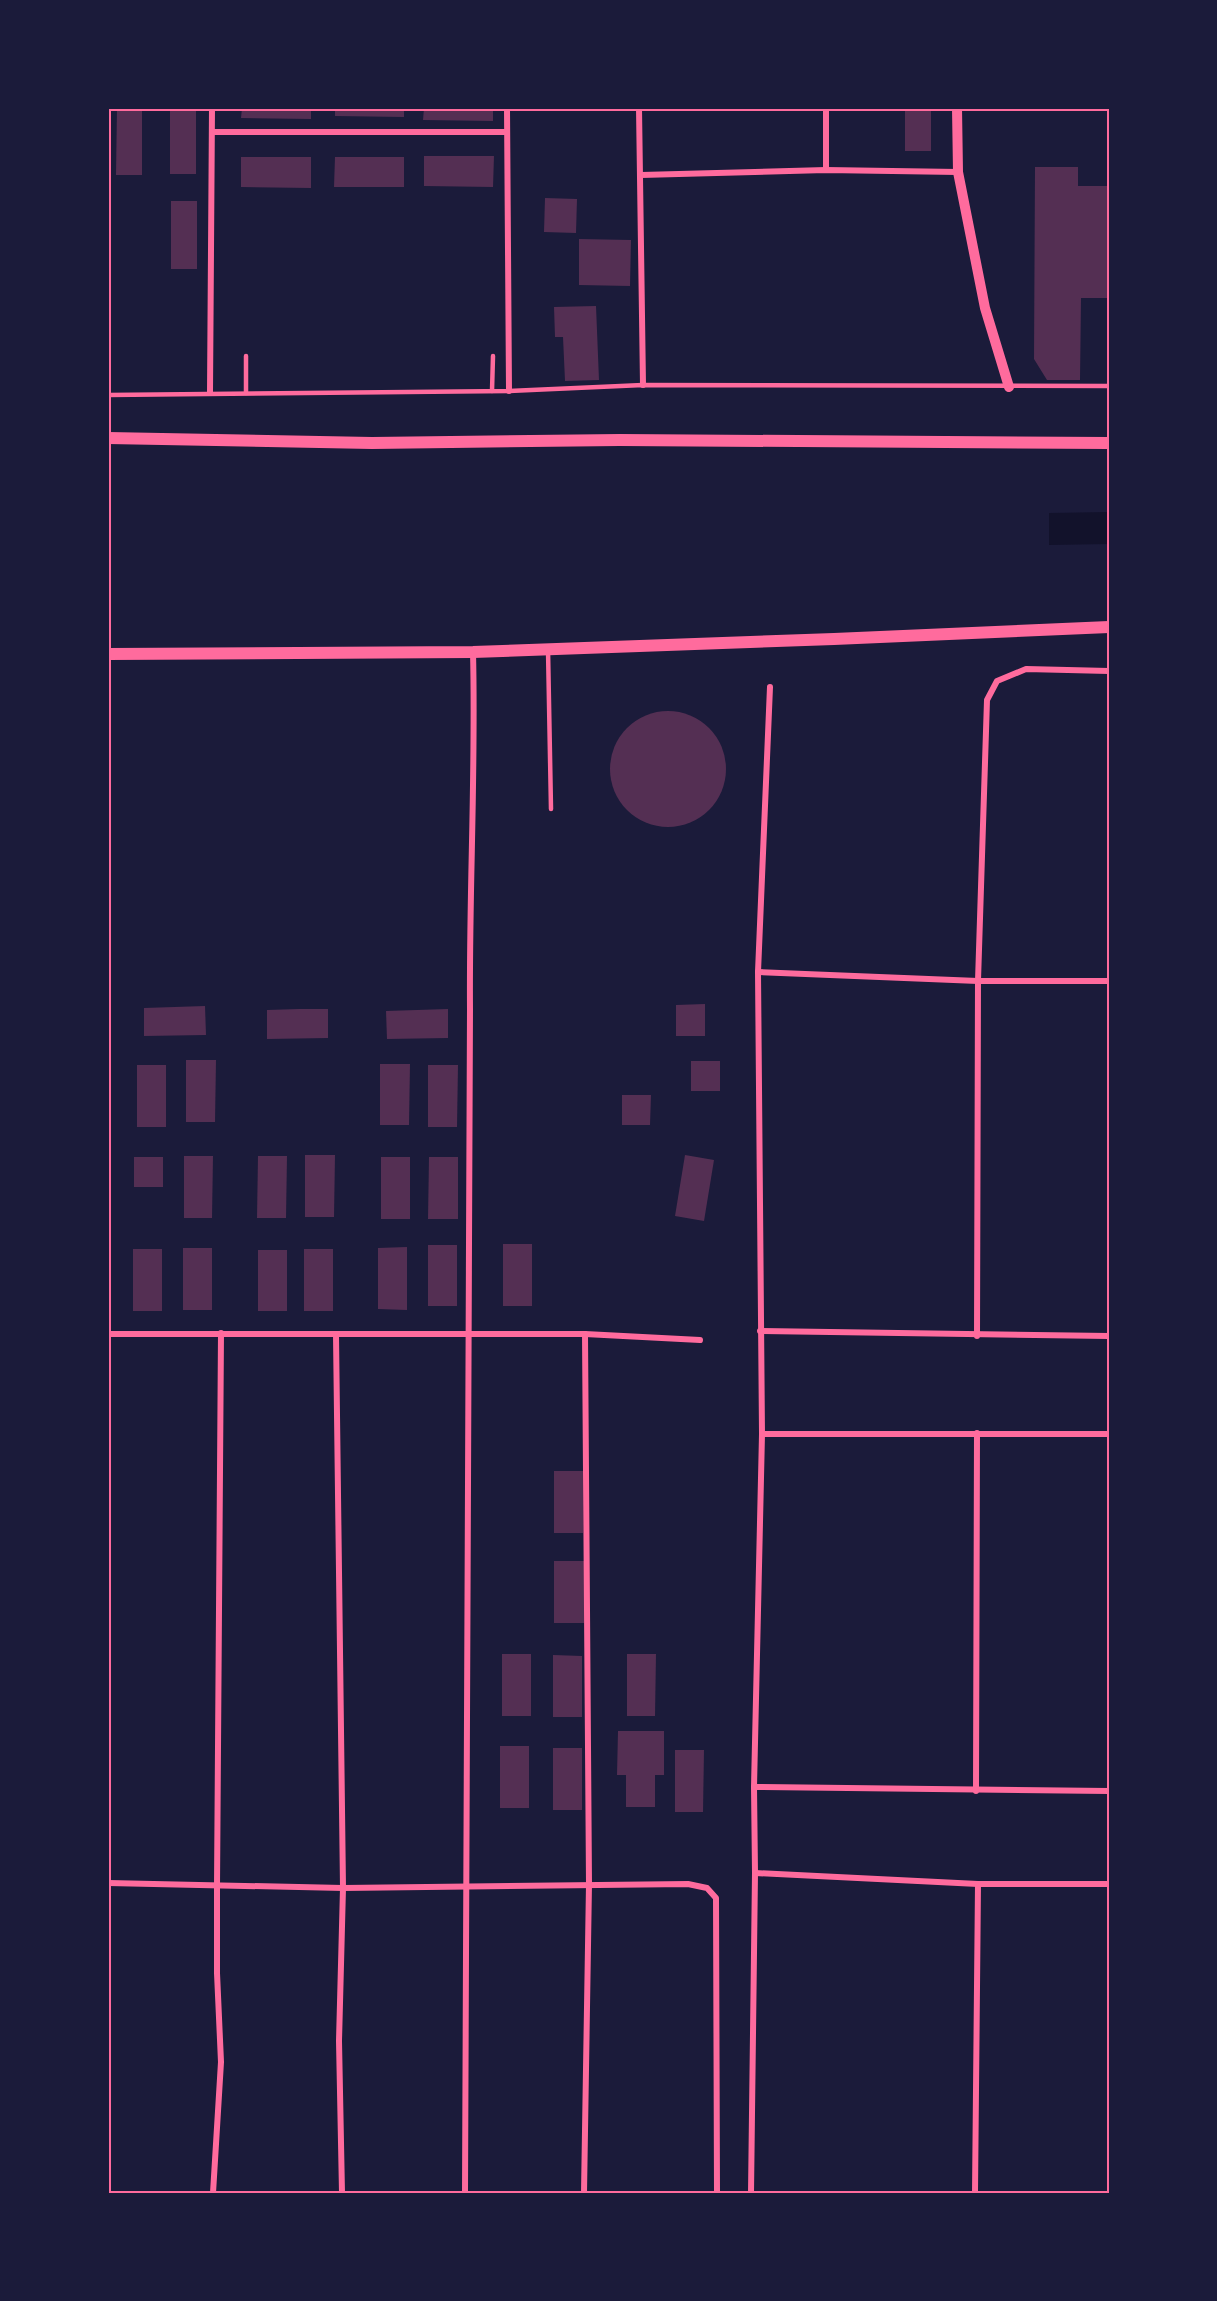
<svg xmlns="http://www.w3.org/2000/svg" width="1217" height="2301" font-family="'PT Sans',sans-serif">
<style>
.water{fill:#12122b}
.building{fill:#542f53}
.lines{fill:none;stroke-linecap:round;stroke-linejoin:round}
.service{stroke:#ff6b9d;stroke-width:4.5}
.minor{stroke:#ff6b9d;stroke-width:6}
.tertiary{stroke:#ff6b9d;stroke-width:10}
.secondary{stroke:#ff6b9d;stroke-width:12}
.neatline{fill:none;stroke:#ff6b9d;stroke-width:2}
</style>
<rect width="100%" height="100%" fill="#1b1b3a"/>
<path class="water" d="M1109,512V544L1049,545V513Z"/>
<g class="building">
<path d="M117,108H142V175H116Z"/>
<rect x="170" y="108" width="26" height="66"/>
<path d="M242,108H311V119L241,118Z"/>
<path d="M335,108H404V117L335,116Z"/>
<path d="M424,108H493V121L423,120Z"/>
<rect x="905" y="108" width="26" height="43"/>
<path d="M424,156H494L493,187L424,186Z"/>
<path d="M241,157H311V188L241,187Z"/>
<path d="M335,157H404V187H334Z"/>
<path d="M1035,167H1078V186H1109V298H1081L1080,380H1047L1034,359Z"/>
<path d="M545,198L577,199L576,233L544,232Z"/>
<rect x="171" y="201" width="26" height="68"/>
<path d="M579,239L631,240L630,286L579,285Z"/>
<path d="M596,306L599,380L565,381L563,337H555L554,307Z"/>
<circle cx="668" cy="769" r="58"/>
<path d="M705,1004V1036H676V1005Z"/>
<path d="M205,1006L206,1035L144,1036V1008Z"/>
<path d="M299,1009H328V1038L267,1039V1010Z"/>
<path d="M448,1009V1038L387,1039L386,1011Z"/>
<path d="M186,1060H216L215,1122H186Z"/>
<rect x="691" y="1061" width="29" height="30"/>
<path d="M380,1064H410L409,1125H380Z"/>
<rect x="137" y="1065" width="29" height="62"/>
<path d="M428,1065H458L457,1127H428Z"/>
<path d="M622,1095H651L650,1125H622Z"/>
<path d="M305,1155H335L334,1217H305Z"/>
<path d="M685,1155L714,1160L704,1221L675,1216Z"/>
<path d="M184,1156H213L212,1218H184Z"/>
<path d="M258,1156H287L286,1218H257Z"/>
<rect x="134" y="1157" width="29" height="30"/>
<rect x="381" y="1157" width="29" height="62"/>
<path d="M429,1157H458V1219H428Z"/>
<rect x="503" y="1244" width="29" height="62"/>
<rect x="428" y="1245" width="29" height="61"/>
<path d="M407,1247V1310L378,1309V1248Z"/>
<rect x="183" y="1248" width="29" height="62"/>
<rect x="133" y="1249" width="29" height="62"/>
<rect x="304" y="1249" width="29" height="62"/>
<rect x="258" y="1250" width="29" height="61"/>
<rect x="554" y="1471" width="29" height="62"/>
<rect x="554" y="1561" width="30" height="62"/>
<rect x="502" y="1654" width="29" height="62"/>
<path d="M627,1654H656L655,1716H627Z"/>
<path d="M553,1655L582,1656V1717H553Z"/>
<path d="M618,1731H664V1775H655V1807H626V1775H617Z"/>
<rect x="500" y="1746" width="29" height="62"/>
<rect x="553" y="1748" width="29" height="62"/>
<path d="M675,1750H704L703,1812H675Z"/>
</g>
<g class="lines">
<g class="service">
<path d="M492,391L493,356"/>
<path d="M246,393V356"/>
<path d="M108,395L509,391L643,385L1109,386"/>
<path d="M548,649L551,809"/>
</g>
<g class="minor">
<path d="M507,108L509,391"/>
<path d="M639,108L643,385"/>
<path d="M826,108V170"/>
<path d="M212,132H507"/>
<path d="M641,175L826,170L958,172"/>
<path d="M210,393L212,108"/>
<path d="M758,972L978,981H1109"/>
<path d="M760,1331L1109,1336"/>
<path d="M108,1334H585L700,1340"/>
<path d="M336,1335L343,1888L339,2041L342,2193"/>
<path d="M977,1336L978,981L987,700L997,681L1026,669L1109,671"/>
<path d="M762,1434H1109"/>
<path d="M754,1787L1109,1791"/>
<path d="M976,1791L977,1433"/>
<path d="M755,1873L978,1884H1109"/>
<path d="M108,1883L343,1888L688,1884L707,1888L716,1898L717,2193"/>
<path d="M213,2193L221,2062L217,1973V1886L221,1333"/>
<path d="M465,2193C468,1798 471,1403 470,1009C469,890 476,771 473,652"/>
<path d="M584,2193L589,1884L585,1334"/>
<path d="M751,2193L755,1873L754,1787L762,1434L758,972L770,687"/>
<path d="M975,2193L978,1884"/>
</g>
<path class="tertiary" d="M957,108L958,172L985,308L1009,387"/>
<g class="secondary">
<path d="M108,438L372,443L620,440L1109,443"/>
<path d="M108,654L473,652L834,639L1109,627"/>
</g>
</g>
<rect width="1217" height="2301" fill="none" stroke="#1b1b3a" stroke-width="219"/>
<rect x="110" y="110" width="998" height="2082" class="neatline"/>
</svg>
